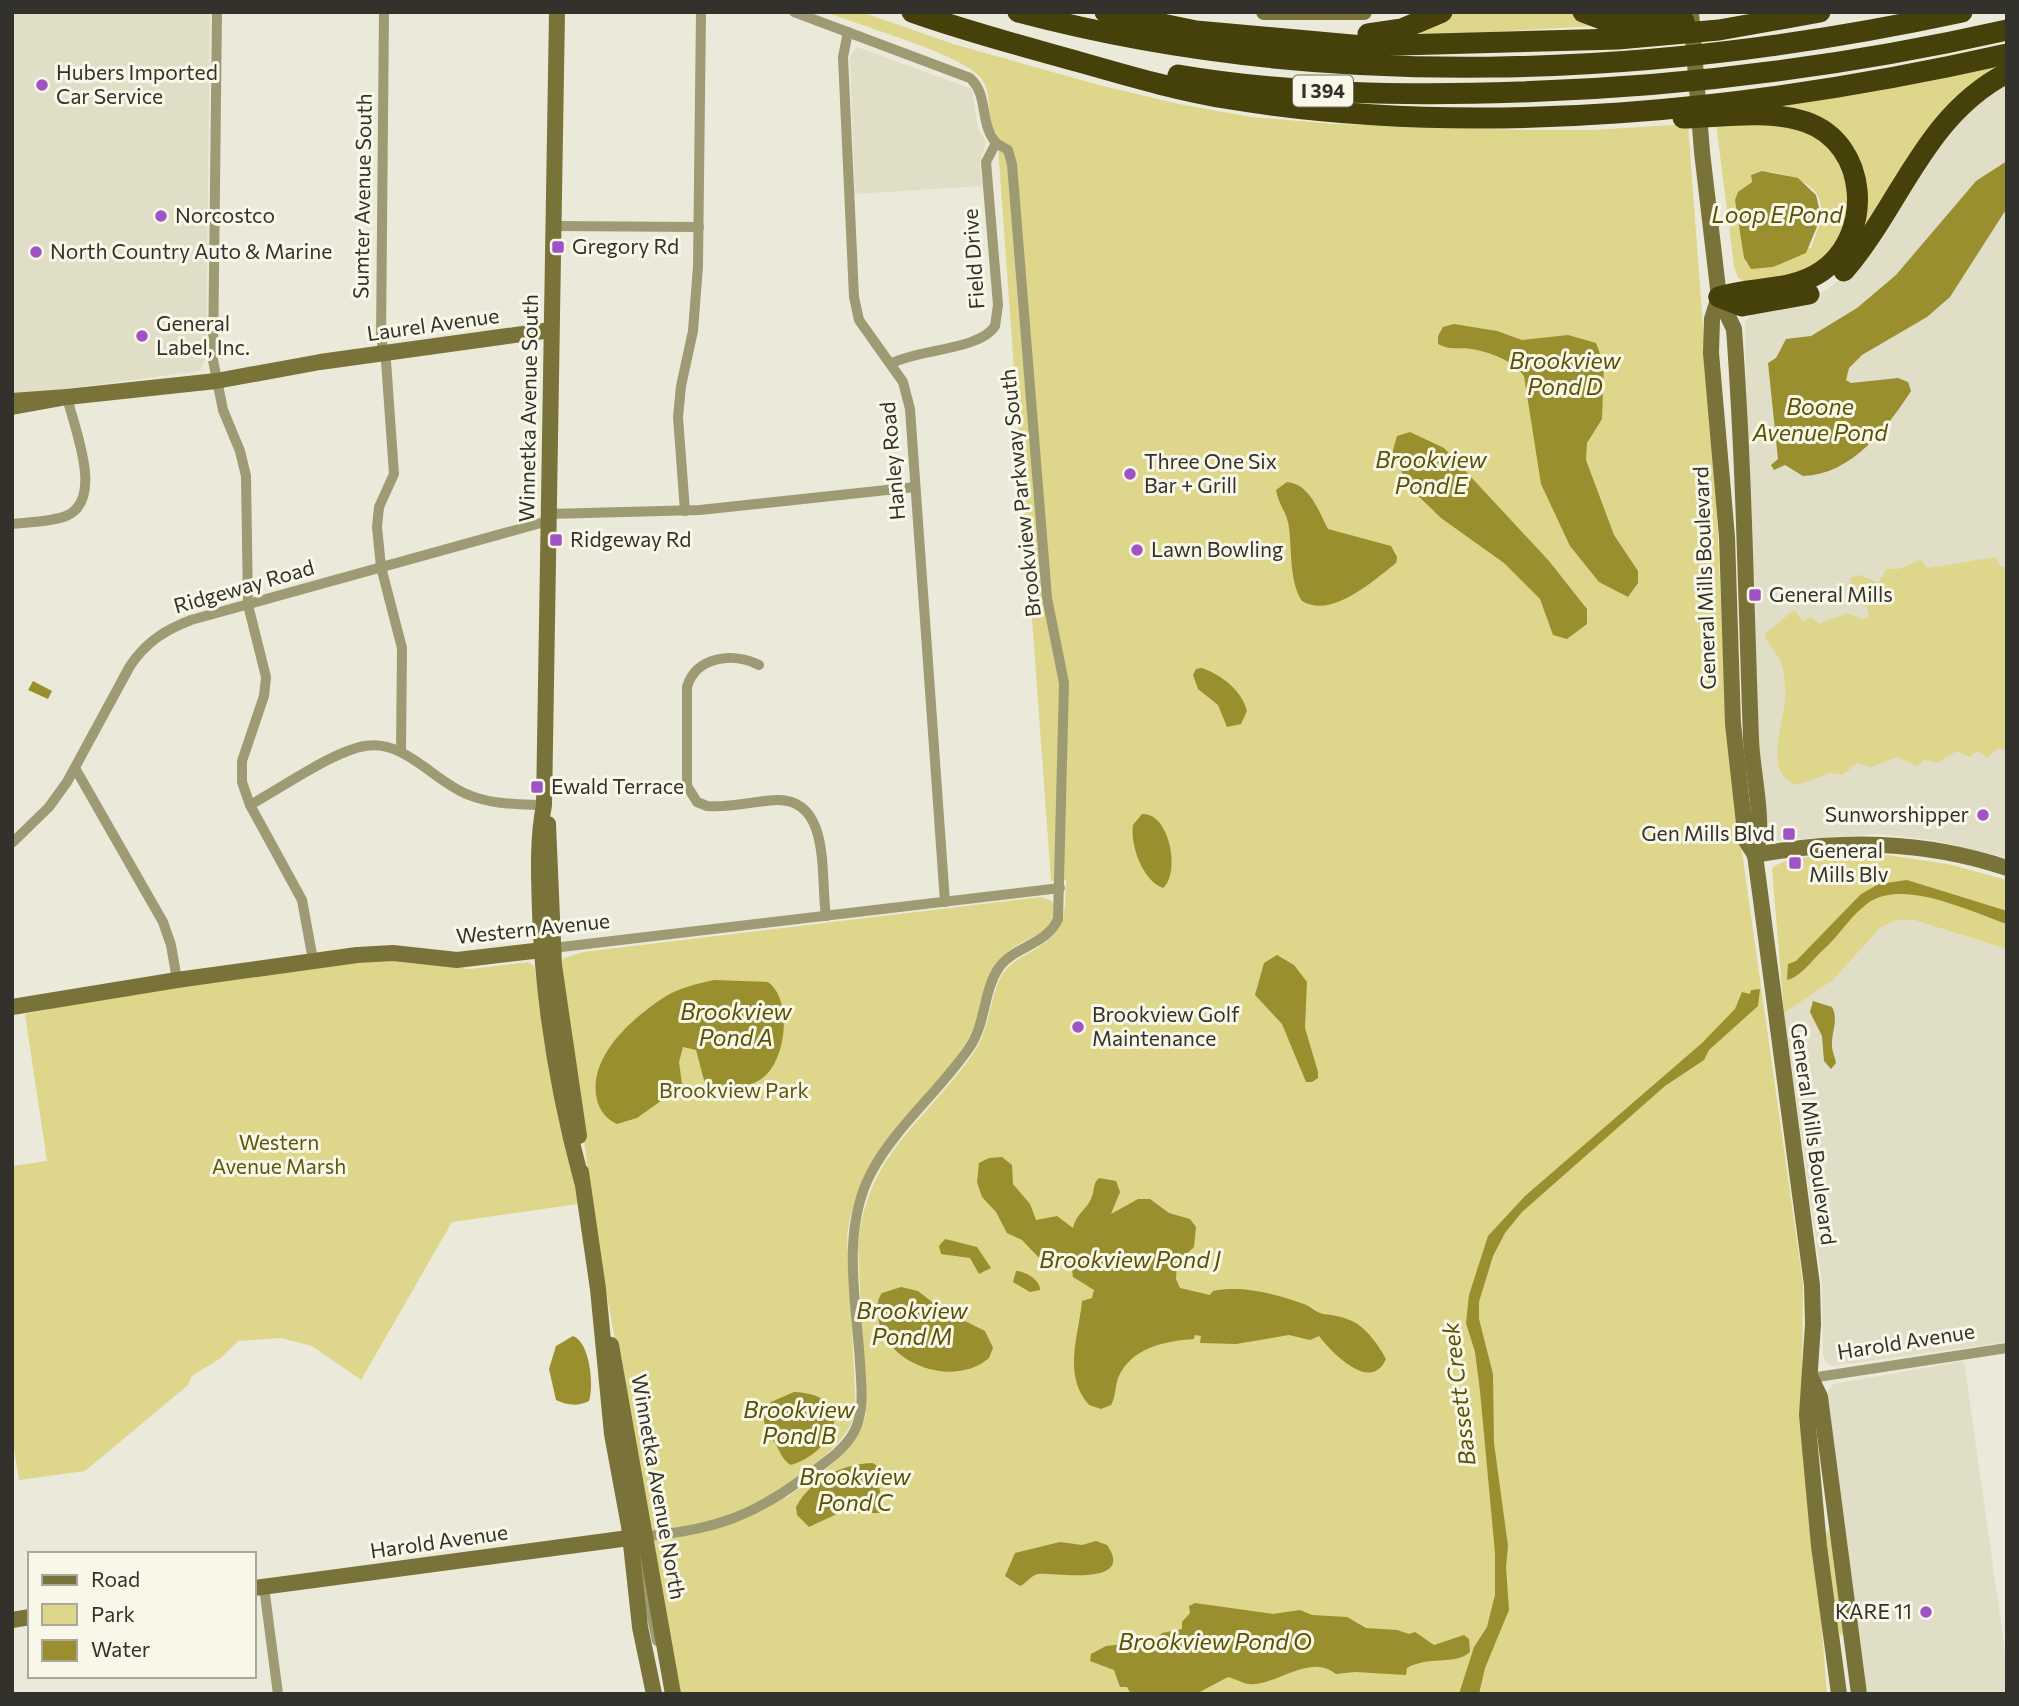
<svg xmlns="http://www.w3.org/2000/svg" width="2019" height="1706" font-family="Commissioner,sans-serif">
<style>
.built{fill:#e0dec7}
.green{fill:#ded68b;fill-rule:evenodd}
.water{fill:#9a8f2e}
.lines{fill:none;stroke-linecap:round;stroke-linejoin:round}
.street{stroke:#9e9a74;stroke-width:10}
.secondary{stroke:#7a7339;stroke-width:16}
.highway{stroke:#46400b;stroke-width:21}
.poi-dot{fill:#9f53c6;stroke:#f9f7e7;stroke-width:2.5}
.labels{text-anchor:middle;stroke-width:6;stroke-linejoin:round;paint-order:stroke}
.shield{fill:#f9f7e7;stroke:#6e6c63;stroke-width:2}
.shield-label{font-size:19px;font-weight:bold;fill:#32312b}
.poi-label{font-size:21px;fill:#32312b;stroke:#f9f7e7;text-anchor:start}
.street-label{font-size:21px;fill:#32312b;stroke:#f9f7e7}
.park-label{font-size:21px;fill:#5e560d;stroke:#f9f7e7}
.water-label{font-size:23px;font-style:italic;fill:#595104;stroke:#f9f7e7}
</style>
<rect width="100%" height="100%" fill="#ebeada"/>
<g class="built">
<path d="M12,12H210L206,358L200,371L12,396Z"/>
<path d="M857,47L972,89L978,129L986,142L980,161L982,186L855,194L850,56Z"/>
<path d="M2007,78V858L1933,840L1877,834L1772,841L1767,833L1757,730L1755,583L1748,480L1745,323L1751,314L1817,296L1844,277L1937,136Z"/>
<path d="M1896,920H1914L2007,949V1342L1832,1366L1826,1362L1823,1354L1822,1281L1784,1013L1833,980L1880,928Z"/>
<path d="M1964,1361L2007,1666V1694H1866L1827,1392L1834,1384Z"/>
</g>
<g class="green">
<path d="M825,12H862L953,44L1099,85L1179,104L1251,117L1335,124L1521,130H1592L1688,124L1717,515L1726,719L1735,802L1803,1284L1802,1384L1827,1694H679L597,1241L561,964L564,958L583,952L1041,897L1052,901C1063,936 1019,936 1004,956C986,981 982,1017 965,1044C919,1116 861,1143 847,1236L856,1412C844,1448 812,1465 782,1487L786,1498C818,1475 854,1455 866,1415L858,1245C867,1152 926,1122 974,1052C991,1027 989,996 1003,973C1009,964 1020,958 1029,953C1066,932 1065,920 1066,880L1051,881L997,134C984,118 994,94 981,78C961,54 861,26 825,12Z"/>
<path d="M1452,12H1571L1595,26L1421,36V28Z"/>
<path d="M2007,62L1855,240L1840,141L1753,111L1933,80Z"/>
<path d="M1790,122L1831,145L1853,199L1837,246L1807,272L1746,282L1738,278L1734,266L1716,123ZM1762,171C1787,174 1826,182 1821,216C1820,226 1814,238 1811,248L1746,264L1735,200L1752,183L1751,175Z"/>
<path d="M1995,557L2001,567L2007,565V751L1999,748L1987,758L1978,751L1969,757L1957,751L1937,763L1924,760L1917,766L1897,757L1871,767L1857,763L1842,775L1830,773L1797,785C1759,771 1788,720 1785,690C1785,682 1784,670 1781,663C1777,652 1767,645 1765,634L1794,610L1803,621L1811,617L1819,624L1847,613L1862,619L1869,617L1867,607L1851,600L1856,587L1851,584L1850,578L1859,575L1879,583L1886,569H1898L1921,560L1928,568Z"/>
<path d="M1887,855L1948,864L2007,880V949L1914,920H1896L1880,928L1833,980L1784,1013L1772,869C1784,852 1865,855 1887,855Z"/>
<path d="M390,961L470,969L528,962L534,966L578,1204L452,1222L361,1380L312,1346L281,1338L238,1341L221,1358L192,1376L188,1385L85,1471L19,1480L12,1436V1166L47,1161L25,1014L149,990L355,962Z"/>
<path d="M1829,1530L1844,1634L1840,1635L1834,1612L1825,1536Z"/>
</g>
<g class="water">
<path d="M2007,161V208L1950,297L1927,317L1862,355L1849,368L1846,380L1851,383L1898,378L1908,382L1911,391C1887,428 1851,475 1803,476L1785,465L1774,470L1771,465L1778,459L1768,363L1776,358L1786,339L1811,336L1857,308L1896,275L1976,181Z"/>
<path d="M1762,171L1798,178L1816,195L1821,217L1806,253L1773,267L1751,269L1744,258L1735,200L1738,192L1752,182L1751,175Z"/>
<path d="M1454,324L1497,331L1522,340L1568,335L1596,343L1604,364L1602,419L1587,443L1586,460L1614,535L1638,571V583L1628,597L1599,582L1570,546L1541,484L1524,376C1512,360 1490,352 1471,349C1457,347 1451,351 1438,344V336L1443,327Z"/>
<path d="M1410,432L1444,448L1549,561L1587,609V624L1567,639L1553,635L1540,599L1504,563L1441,518L1411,489L1392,454L1397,436Z"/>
<path d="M1287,482C1310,484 1319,512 1328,529L1391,546L1397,557L1396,563C1373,581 1332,619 1302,601C1289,581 1292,550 1289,528C1288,514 1278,504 1276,490Z"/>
<path d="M1202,668C1221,675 1242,690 1247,711L1241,724L1227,727L1218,705L1198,689L1193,675L1196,669Z"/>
<path d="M33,681L52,691L48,699L28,690Z"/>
<path d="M1142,814C1169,812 1181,872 1163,888C1143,881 1130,846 1133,825Z"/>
<path d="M1907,880L2007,911V924C1969,911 1903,878 1868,903C1850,916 1840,935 1823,950C1813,959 1801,977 1787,980L1788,964L1796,961L1861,894L1879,884Z"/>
<path d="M1277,955L1294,965L1307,982L1305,1028L1318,1072V1078L1312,1082H1306L1282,1024L1255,995L1264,963Z"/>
<path d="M714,980L768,982C792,999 787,1056 765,1076C750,1089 731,1089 713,1092L705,1084L696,1050L683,1047L679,1062L682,1084L679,1088L637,1118L617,1124C606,1119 600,1111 597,1100C587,1058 631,1019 663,998C678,988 697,984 714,980Z"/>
<path d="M1760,989L1758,1006L1709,1050L1704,1060L1665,1086L1522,1212L1505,1233L1493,1256L1479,1302V1319L1493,1374L1494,1443L1508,1546L1506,1567L1509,1610L1485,1668L1479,1694H1459L1474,1647L1487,1627L1495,1595V1553L1480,1391L1475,1352L1466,1323L1469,1295L1488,1236L1525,1196L1702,1043L1735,1009L1742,992L1750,994L1751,990Z"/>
<path d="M1813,1001L1832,1007C1839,1021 1831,1032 1832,1046C1832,1051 1835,1057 1836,1063L1831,1069L1824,1061L1822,1036L1810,1012Z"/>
<path d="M1002,1157L1012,1165L1013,1184L1030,1204L1036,1220L1057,1216L1073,1228C1076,1214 1086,1210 1091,1199C1095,1191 1092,1184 1099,1178L1116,1181L1120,1192L1111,1214L1138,1199H1150L1169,1213L1190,1219L1196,1227L1194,1247L1177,1263L1176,1279L1180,1288L1210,1295L1213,1291C1243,1285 1276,1294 1304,1304C1310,1306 1317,1313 1323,1314C1334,1315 1344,1317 1354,1322C1367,1329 1380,1347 1386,1359C1371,1393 1333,1354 1319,1336L1310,1340L1289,1335L1236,1344L1200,1343L1201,1336L1195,1335L1194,1339C1164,1341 1131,1348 1118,1378C1115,1387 1116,1396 1111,1405L1101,1409L1089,1405C1062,1375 1079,1335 1082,1301L1092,1298L1094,1290L1073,1277C1072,1267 1070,1256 1059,1252L1052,1260L1042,1261L1022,1240L1007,1233L996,1212L982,1197L977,1182L979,1163L989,1158Z"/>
<path d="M945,1239L977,1247L991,1268L979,1274L970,1258L941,1254L939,1246Z"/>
<path d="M1016,1271C1024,1271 1040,1279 1040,1290L1030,1292L1013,1282Z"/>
<path d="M901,1287L918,1291L941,1309L985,1331L993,1348L989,1358C952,1390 880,1362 878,1314C877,1306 877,1300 882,1293Z"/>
<path d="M573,1336C590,1342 594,1386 589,1401C577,1407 567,1405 556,1400L549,1369L556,1346Z"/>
<path d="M794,1392C859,1395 836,1451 791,1465C782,1460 780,1451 775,1443C764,1427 759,1418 771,1402Z"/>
<path d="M873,1463L884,1471L883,1483L879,1487L884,1508L881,1513H839L809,1527L797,1515L796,1507C811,1479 842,1464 873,1463Z"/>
<path d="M1096,1541L1107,1545C1137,1588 1050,1572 1038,1574C1031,1575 1027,1583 1020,1586L1005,1576L1015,1553L1060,1542L1082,1545Z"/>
<path d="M1195,1603L1273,1614L1300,1610L1312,1615L1347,1617L1366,1628L1397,1630L1409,1634L1415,1632L1434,1645L1464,1635L1469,1639L1470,1652C1455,1666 1429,1655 1407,1668L1406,1675L1355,1672L1336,1674C1312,1654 1282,1681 1255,1684C1247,1686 1236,1679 1228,1677L1196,1694H1131L1127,1687H1120L1114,1670L1090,1661L1091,1654L1106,1646L1133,1643L1139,1648H1147L1162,1633L1182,1629V1622L1190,1613L1189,1606Z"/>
</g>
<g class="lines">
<g class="street">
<path d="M217,12L213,360L223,410L240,451L246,476L248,605L266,677L264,696L242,761V782L250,805L302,900L313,960"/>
<path d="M384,12L381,339L386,361L394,474L379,507L377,527L381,567L402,648L401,751"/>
<path d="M794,12L970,78C989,95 979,123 996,143L986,162L998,305L995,326C980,350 919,349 892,363"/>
<path d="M848,32L843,57L854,297L859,320L903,382L910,409L945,902"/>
<path d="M552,226L699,227"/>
<path d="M685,511L678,417L681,386L693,331L698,266L701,12"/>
<path d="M548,514L700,510L915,487"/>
<path d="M12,524C29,522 50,522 66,516C105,500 74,428 67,397"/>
<path d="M759,665C734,652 696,656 687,687V786L697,802L707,806C730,808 754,801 777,800C832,799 820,878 826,916"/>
<path d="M75,768L163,922L171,945L177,980"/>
<path d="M250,805C280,789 333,751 365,746C405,739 434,782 469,795C493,805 519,804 544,805"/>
<path d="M12,843L49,807L67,782L130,666C146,642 165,630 191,620L548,521"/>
<path d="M553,948L1060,888"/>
<path d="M1811,1378L2007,1348"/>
<path d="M639,1537C705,1531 747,1520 801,1480C821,1465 844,1452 855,1430C865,1409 861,1383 860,1362C856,1300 841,1230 871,1173C896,1126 939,1092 969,1048C986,1024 983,992 998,969C1013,946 1047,945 1058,919L1064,683L1047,598L1012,164L1008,150L996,143"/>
<path d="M638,1551L657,1641"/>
<path d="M264,1587L278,1694"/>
</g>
<g class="secondary">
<path d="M557,12L544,805C537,841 539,876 540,912C543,1003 558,1093 582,1182"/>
<path d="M1264,12H1364"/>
<path d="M1691,12L1702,152L1719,297L1734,329C1744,465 1746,602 1751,739C1752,773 1766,825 1755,855"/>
<path d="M1719,297L1712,319L1711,353L1727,537L1733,724L1746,841L1755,855L1812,1285L1813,1324L1807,1415L1819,1546L1839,1694"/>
<path d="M67,397L216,381L320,362L551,330"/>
<path d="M12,401L67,397L12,407"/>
<path d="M548,824L554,965L579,1136"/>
<path d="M1755,855C1841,839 1923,840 2007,868"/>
<path d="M12,1007L177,980L357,955L393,953L457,960L551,949"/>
<path d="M581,1172L598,1289L612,1434L629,1526L640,1627L654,1694"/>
<path d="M611,1345L673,1694"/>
<path d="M1811,1378L1820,1397L1859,1694"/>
<path d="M254,1588L629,1538"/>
<path d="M12,1620L30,1617"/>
</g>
<g class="highway">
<path d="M912,12C968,32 1026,47 1083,63C1132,77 1180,91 1230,99C1482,140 1759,110 2007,54"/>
<path d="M1018,12C1322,93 1656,78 1962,12"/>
<path d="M1105,12L1196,31L1363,46L1618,39L1719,30L1820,12"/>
<path d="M1583,12L1604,20L1684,21"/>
<path d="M1368,34L1402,29L1442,12"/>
<path d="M1178,75C1291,94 1405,96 1520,92C1684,87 1847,66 2007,30"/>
<path d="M1683,118C1722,117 1768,109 1806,122C1869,144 1874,235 1822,271C1792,292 1753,286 1719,297"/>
<path d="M1844,271C1901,205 1924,116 2007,73"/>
<path d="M1719,297L1742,306L1809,294"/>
</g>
</g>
<g class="poi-dot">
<circle cx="42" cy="85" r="7"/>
<circle cx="161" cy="216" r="7"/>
<rect x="551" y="240" width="14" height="14" rx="3.5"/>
<circle cx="36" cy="252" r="7"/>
<circle cx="142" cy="336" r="7"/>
<circle cx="1130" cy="474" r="7"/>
<rect x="549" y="533" width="14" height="14" rx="3.5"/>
<circle cx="1137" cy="550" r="7"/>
<rect x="1748" y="588" width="14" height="14" rx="3.5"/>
<rect x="530" y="780" width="14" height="14" rx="3.5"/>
<circle cx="1983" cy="815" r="7"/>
<rect x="1782" y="827" width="14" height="14" rx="3.5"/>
<rect x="1788" y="856" width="14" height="14" rx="3.5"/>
<circle cx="1078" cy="1027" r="7"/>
<circle cx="1926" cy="1612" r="7"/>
</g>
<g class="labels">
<rect class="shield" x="1293" y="75.5" width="60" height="31" rx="5"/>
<g class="shield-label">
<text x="1323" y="98">I 394</text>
</g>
<g class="poi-label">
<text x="56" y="80">Hubers Imported<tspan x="56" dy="24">Car Service</tspan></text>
<text x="175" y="223">Norcostco</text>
<text x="572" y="254">Gregory Rd</text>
<text x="50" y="259">North Country Auto &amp; Marine</text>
<text x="156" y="331">General<tspan x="156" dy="24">Label, Inc.</tspan></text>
<text x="1144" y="469">Three One Six<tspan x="1144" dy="24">Bar + Grill</tspan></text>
<text x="570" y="547">Ridgeway Rd</text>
<text x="1151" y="557">Lawn Bowling</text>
<text x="1769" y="602">General Mills</text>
<text x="551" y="794">Ewald Terrace</text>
<text x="1969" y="822" text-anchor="end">Sunworshipper</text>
<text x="1775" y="841" text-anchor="end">Gen Mills Blvd</text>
<text x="1809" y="858">General<tspan x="1809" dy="24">Mills Blv</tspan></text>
<text x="1092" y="1022">Brookview Golf<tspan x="1092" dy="24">Maintenance</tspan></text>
<text x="1912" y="1619" text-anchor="end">KARE 11</text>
</g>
<g class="street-label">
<text transform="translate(363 196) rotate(-89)" y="7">Sumter Avenue South</text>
<text transform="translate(974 259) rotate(-94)" y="7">Field Drive</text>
<text transform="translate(433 325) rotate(-8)" y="7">Laurel Avenue</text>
<text transform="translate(529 408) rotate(-89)" y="7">Winnetka Avenue South</text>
<text transform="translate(893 461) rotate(-95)" y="7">Hanley Road</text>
<text transform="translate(1021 493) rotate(-96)" y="7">Brookview Parkway South</text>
<text transform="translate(1705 578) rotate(-92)" y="7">General Mills Boulevard</text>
<text transform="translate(244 587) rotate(-16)" y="7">Ridgeway Road</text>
<text transform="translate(533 929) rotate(-6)" y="7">Western Avenue</text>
<text transform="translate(1813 1134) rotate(82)" y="7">General Mills Boulevard</text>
<text transform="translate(1906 1342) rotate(-9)" y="7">Harold Avenue</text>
<text transform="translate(658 1487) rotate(80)" y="7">Winnetka Avenue North</text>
<text transform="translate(439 1542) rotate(-8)" y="7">Harold Avenue</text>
</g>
<g class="park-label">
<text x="734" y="1098">Brookview Park</text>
<text x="279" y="1150">Western<tspan x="279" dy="24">Avenue Marsh</tspan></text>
</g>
<g class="water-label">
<text x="1777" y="223">Loop E Pond</text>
<text x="1565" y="369">Brookview<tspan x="1565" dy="26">Pond D</tspan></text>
<text x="1820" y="415">Boone<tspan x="1820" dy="26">Avenue Pond</tspan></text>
<text x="1431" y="468">Brookview<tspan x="1431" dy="26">Pond E</tspan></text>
<text x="736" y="1020">Brookview<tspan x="736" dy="26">Pond A</tspan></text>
<text x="1130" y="1268">Brookview Pond J</text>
<text x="912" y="1319">Brookview<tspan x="912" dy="26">Pond M</tspan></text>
<text transform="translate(1459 1394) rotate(-97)" y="8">Bassett Creek</text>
<text x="799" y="1418">Brookview<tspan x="799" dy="26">Pond B</tspan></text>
<text x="855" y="1485">Brookview<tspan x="855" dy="26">Pond C</tspan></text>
<text x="1215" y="1650">Brookview Pond O</text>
</g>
</g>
<rect width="2019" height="1706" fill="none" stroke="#32312b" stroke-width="28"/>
<rect x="28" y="1552" width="228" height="126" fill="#f9f7e7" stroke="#a9a89c" stroke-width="2"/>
<rect x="42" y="1575" width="35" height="10" fill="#7a7339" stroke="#a9a89c" stroke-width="2"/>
<text x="91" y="1587" font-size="21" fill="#32312b">Road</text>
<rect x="42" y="1604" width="35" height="21" fill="#ded68b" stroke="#a9a89c" stroke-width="2"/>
<text x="91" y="1622" font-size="21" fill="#32312b">Park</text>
<rect x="42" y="1640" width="35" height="21" fill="#9a8f2e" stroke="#a9a89c" stroke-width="2"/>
<text x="91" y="1657" font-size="21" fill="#32312b">Water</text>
</svg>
